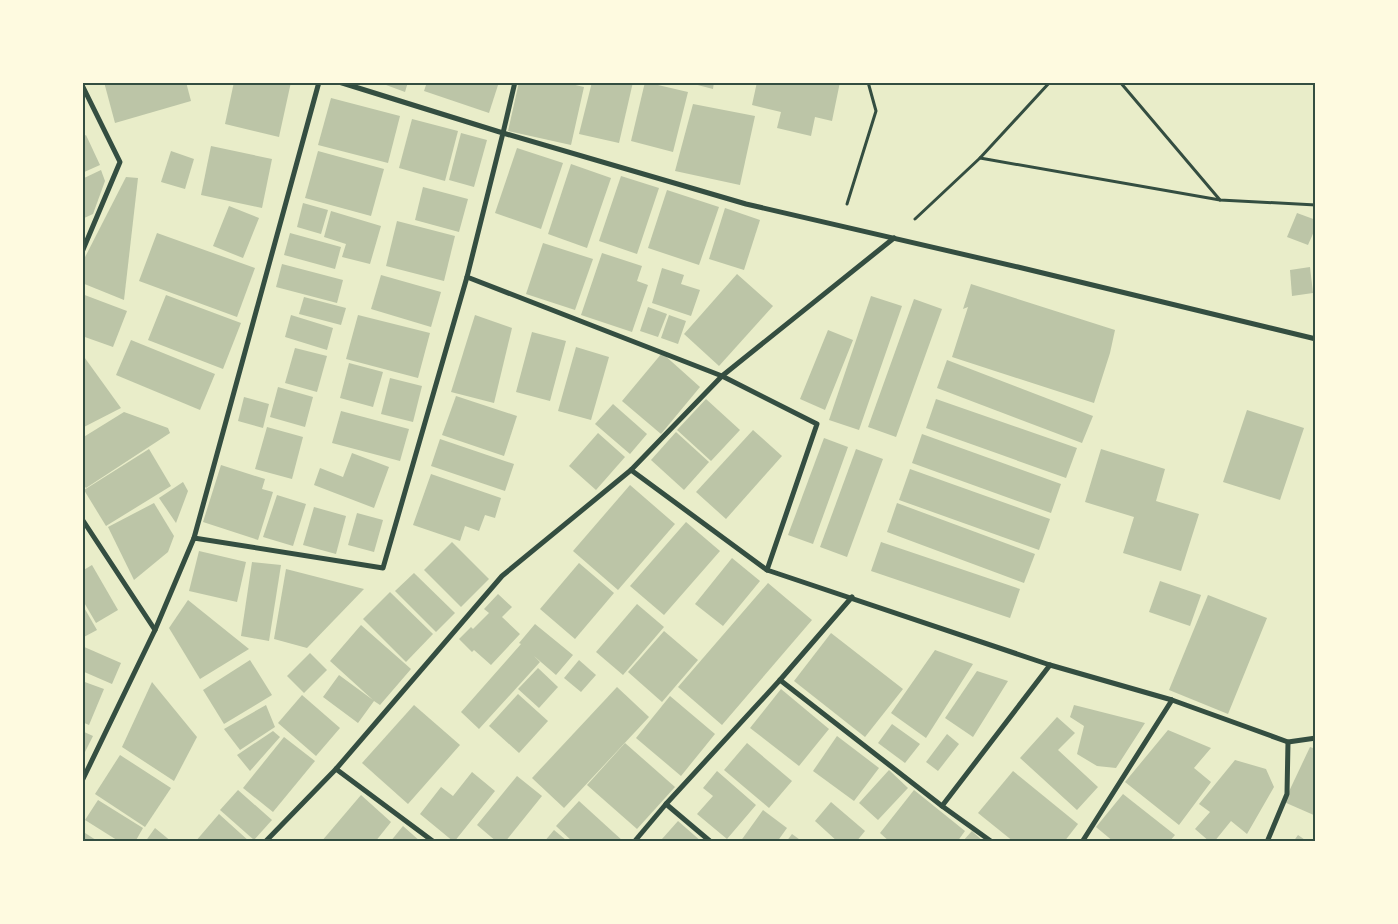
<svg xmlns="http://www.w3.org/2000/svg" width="1398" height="924" font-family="'Open Sans',sans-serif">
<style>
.building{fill:#bcc5a7}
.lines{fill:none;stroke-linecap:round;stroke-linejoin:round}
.path{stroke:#344e41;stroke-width:3}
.minor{stroke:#344e41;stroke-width:5}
.neatline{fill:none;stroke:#344e41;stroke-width:2}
</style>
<rect width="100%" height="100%" fill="#e9edc9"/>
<g class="building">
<path d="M104,82H186L191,101L115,123Z"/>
<path d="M234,82H291L279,137L225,124Z"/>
<path d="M378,82H408L405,92Z"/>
<path d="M427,82H499L489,113L424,91Z"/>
<path d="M519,82H571V84L584,87L571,145L508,131Z"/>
<path d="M592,82H633L619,143L579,134Z"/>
<path d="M645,82L688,92L673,152L631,141Z"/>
<path d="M686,82H714L713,89Z"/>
<path d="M757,82H840L832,121L815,117L811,136L777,128L781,112L752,105Z"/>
<path d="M331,98L400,116L388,163L318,145Z"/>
<path d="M693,104L755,116L740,185L675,171Z"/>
<path d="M412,119L458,131L445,181L399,168Z"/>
<path d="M461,133L487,140L474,187L449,180Z"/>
<path d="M86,135L100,165L82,173V137Z"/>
<path d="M211,146L272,159L262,208L201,195Z"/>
<path d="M517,148L563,163L541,229L495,213Z"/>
<path d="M171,151L194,159L185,189L161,182Z"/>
<path d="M318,151L384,169L371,216L305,198Z"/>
<path d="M571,164L611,178L587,248L548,234Z"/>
<path d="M101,170L105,181L93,214L82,219V179Z"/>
<path d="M621,176L659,188L637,254L599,241Z"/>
<path d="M126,177L138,178L124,300L82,283V263Z"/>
<path d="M423,187L468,199L459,232L415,220Z"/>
<path d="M667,190L719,207L699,265L648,248Z"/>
<path d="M303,203L328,210L321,234L297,227Z"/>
<path d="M229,206L259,218L243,258L213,246Z"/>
<path d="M725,208L760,220L744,270L709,259Z"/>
<path d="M331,211L381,226L370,264L342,257L346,244L324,237Z"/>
<path d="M1297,213L1316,220V227L1308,245L1287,237Z"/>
<path d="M397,221L455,236L444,281L386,266Z"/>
<path d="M157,233L255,268L237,317L139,281Z"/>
<path d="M290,233L341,247L335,269L284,255Z"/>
<path d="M543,243L593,259L575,310L526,294Z"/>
<path d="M602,253L642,266L637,281L648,285L632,332L581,315Z"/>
<path d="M282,264L343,280L337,303L276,287Z"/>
<path d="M1310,267L1313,293L1292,296L1290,270Z"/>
<path d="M662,268L684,275L681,284L700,290L691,316L652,303Z"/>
<path d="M737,274L773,306L719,366L684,334Z"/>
<path d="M381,275L441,292L431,327L371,309Z"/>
<path d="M971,284L1115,330L1110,353L1094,403L952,357L968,307L963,309Z"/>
<path d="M82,294L127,311L113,347L82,336Z"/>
<path d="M166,295L241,323L223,369L148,340Z"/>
<path d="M871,296L902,306L859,430L829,420Z"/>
<path d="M304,297L346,308L341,325L299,314Z"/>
<path d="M914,299L942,309L896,437L868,427Z"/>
<path d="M648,307L667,314L658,337L640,331Z"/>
<path d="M291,315L333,328L327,350L285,337Z"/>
<path d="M358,315L430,333L418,378L346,359Z"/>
<path d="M475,315L512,328L494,403L451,392Z"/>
<path d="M669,315L686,321L678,344L661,338Z"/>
<path d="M828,330L853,340L825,410L800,399Z"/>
<path d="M532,332L566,341L550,401L516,392Z"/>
<path d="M131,340L215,374L200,410L116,375Z"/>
<path d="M576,347L609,357L591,420L558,411Z"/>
<path d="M295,348L327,356L317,392L285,383Z"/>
<path d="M662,353L700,387L661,434L622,401Z"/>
<path d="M82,354L121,408L82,428Z"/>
<path d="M947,360L1093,416L1082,443L937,388Z"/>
<path d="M349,363L383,372L373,407L340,398Z"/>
<path d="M390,378L422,386L413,422L381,414Z"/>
<path d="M278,387L313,397L305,427L270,417Z"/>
<path d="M456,396L517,416L504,456L442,435Z"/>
<path d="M244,397L269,404L263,428L238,421Z"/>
<path d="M706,399L740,430L711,461L677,430Z"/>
<path d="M936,399L1077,448L1066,478L926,428Z"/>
<path d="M613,404L647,434L630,454L595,424Z"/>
<path d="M1247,410L1304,428L1280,500L1223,482Z"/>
<path d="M341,411L409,429L400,461L332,443Z"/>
<path d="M124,412L168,428L170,433L86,488L82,483V438Z"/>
<path d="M267,427L303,437L292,479L255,469Z"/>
<path d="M753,430L782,456L726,519L696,492Z"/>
<path d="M676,432L709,462L684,490L651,460Z"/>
<path d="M598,433L625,457L596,490L569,466Z"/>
<path d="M922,434L1061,484L1051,513L912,463Z"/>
<path d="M824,438L848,447L813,544L788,535Z"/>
<path d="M440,439L514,464L505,491L431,466Z"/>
<path d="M149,449L171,486L106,526L84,490Z"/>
<path d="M856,449L883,459L847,557L820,547Z"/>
<path d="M1101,449L1165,469L1156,501L1199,514L1181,571L1123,553L1134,517L1085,502Z"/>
<path d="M352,453L389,467L374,508L314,485L320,468L343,477Z"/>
<path d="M221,465L265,479L262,489L273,492L258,540L203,522Z"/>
<path d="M910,469L1050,519L1039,550L899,500Z"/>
<path d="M431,474L501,498L495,518L485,515L479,531L465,526L460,541L413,525Z"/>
<path d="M183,482L188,491L176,523L159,498Z"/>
<path d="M630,485L675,524L618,590L573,551Z"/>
<path d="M277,495L306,504L293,546L263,537Z"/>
<path d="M154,503L174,536L168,552L134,580L108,527Z"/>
<path d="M897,503L1035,554L1024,583L887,532Z"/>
<path d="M314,507L346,516L336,554L303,545Z"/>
<path d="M357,513L383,520L374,552L348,545Z"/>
<path d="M686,522L720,551L664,615L630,586Z"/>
<path d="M452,542L489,579L461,607L424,570Z"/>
<path d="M881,542L1020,589L1010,618L871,571Z"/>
<path d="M199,551L246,562L237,602L189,591Z"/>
<path d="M732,558L760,581L723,626L695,604Z"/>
<path d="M252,562L281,565L269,641L241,636Z"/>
<path d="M579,563L614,593L575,639L540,609Z"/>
<path d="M92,565L118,610L96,623L82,599V571Z"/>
<path d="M286,569L364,589L307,648L274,639Z"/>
<path d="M414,573L455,613L436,632L395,591Z"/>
<path d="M1160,581L1201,595L1190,626L1149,612Z"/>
<path d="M768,583L812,620L722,725L678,687Z"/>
<path d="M390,592L433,634L406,662L363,619Z"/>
<path d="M498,594L512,607L502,617L520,634L491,665L474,650L472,652L459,639L471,627L473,629L489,613L484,609Z"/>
<path d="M1208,595L1267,618L1228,714L1169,690Z"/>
<path d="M188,600L249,649L200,679L169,628Z"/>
<path d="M82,604L97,630L82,638Z"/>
<path d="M637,604L664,627L623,675L596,652Z"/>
<path d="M535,624L573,655L556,675L534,656L540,662L479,729L461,712L521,644L519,643Z"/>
<path d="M361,625L411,669L380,705L374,701L358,723L323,697L339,675L373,700L330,661Z"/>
<path d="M664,631L698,660L662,702L628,672Z"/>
<path d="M831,633L903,689L865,737L794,681Z"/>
<path d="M82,646L121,663L112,684L82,671Z"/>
<path d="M935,650L973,664L926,738L891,713Z"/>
<path d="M310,653L327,670L304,693L287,676Z"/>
<path d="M250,660L272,695L224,724L203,690Z"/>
<path d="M579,660L596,675L581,692L564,678Z"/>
<path d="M538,668L558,687L539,708L518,689Z"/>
<path d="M977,671L1008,681L973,737L945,718Z"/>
<path d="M82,681L104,689L89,725L82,722Z"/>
<path d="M152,682L197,737L174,781L122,747Z"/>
<path d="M617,687L649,717L564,808L532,778Z"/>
<path d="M781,689L829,729L799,766L750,728Z"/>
<path d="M518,694L548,721L519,753L489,726Z"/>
<path d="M302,695L340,728L316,756L278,723Z"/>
<path d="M670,696L715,734L681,776L636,738Z"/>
<path d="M266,705L275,727L240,750L224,729Z"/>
<path d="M414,705L460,745L408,804L362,763Z"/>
<path d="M1074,705L1145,723L1116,768L1097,766L1077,754L1084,726L1070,717Z"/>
<path d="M1057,717L1075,733L1058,750L1098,787L1077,810L1020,758Z"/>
<path d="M892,724L920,744L905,763L878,743Z"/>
<path d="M1168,730L1211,748L1194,768L1211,782L1179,825L1125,782Z"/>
<path d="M82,731L93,736L82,758Z"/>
<path d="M273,731L280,737L250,771L237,755Z"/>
<path d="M947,734L959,744L938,771L926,762Z"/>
<path d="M837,736L879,768L854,801L813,771Z"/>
<path d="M284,737L315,761L273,812L243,788Z"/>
<path d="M625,743L675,787L637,829L587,785Z"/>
<path d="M747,743L792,781L769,808L724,770Z"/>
<path d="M1310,747L1316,749V816L1284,802Z"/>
<path d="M120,755L171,788L145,827L95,794Z"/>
<path d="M1235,760L1266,769L1274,787L1247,834L1231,821L1214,842H1210L1195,829L1210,812L1199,804Z"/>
<path d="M889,770L908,788L878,820L859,803Z"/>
<path d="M717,771L756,805L727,839L697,814L713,796L703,788Z"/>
<path d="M1013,771L1078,824L1064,842H1014L978,813Z"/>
<path d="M472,772L495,791L454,842L420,814L441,787L453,796Z"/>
<path d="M517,776L542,796L505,842H497L477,825Z"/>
<path d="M238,790L272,820L254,840L220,810Z"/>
<path d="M914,790L965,831L957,842H890L880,833Z"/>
<path d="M1123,794L1175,835L1169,842H1114L1096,827Z"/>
<path d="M361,795L391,822L375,842H321Z"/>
<path d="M98,800L143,828L135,842H120L85,820Z"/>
<path d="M579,801L624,842H573L556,826Z"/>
<path d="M831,802L865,831L856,842H838L815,821Z"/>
<path d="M763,810L787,828L777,842H740Z"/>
<path d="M219,814L250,842H195Z"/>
<path d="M678,821L702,842H665L662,839Z"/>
<path d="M403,826L421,842H390Z"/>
<path d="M155,828L172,842H145Z"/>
<path d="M554,830L566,840L564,842H544Z"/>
<path d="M82,831L99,842H82Z"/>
<path d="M972,831L984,842H962Z"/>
<path d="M792,834L803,842H786Z"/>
<path d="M1298,835L1308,842H1293Z"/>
</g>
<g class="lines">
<g class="path">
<path d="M1120,82L1220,200L1316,205"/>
<path d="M980,158L1220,200"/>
<path d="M847,204L876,111L868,82"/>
<path d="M915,219L980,158L1050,82"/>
</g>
<g class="minor">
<path d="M339,82L503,133L467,277L722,376L817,424L767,570L1050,665L1172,700L1288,742L1316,738"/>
<path d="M515,82L503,133L746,204L1018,267L1316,339"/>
<path d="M82,85L120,162L82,252"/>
<path d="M631,470L767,570"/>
<path d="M82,519L155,630L82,781"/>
<path d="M194,538L319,82"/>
<path d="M852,597L780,680L942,806L992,842"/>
<path d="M155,630L194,538L383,568L467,277"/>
<path d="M336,769L434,842"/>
<path d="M942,806L1050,665"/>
<path d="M265,842L336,769L502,576L631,470L722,376L894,238"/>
<path d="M634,842L666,804"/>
<path d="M711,842L666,804L780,680"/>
<path d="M1082,842L1172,700"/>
<path d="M1267,842L1287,794L1288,742"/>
</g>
</g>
<rect width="1398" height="924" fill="none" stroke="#fefae0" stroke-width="168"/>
<rect x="84" y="84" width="1230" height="756" class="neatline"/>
</svg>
